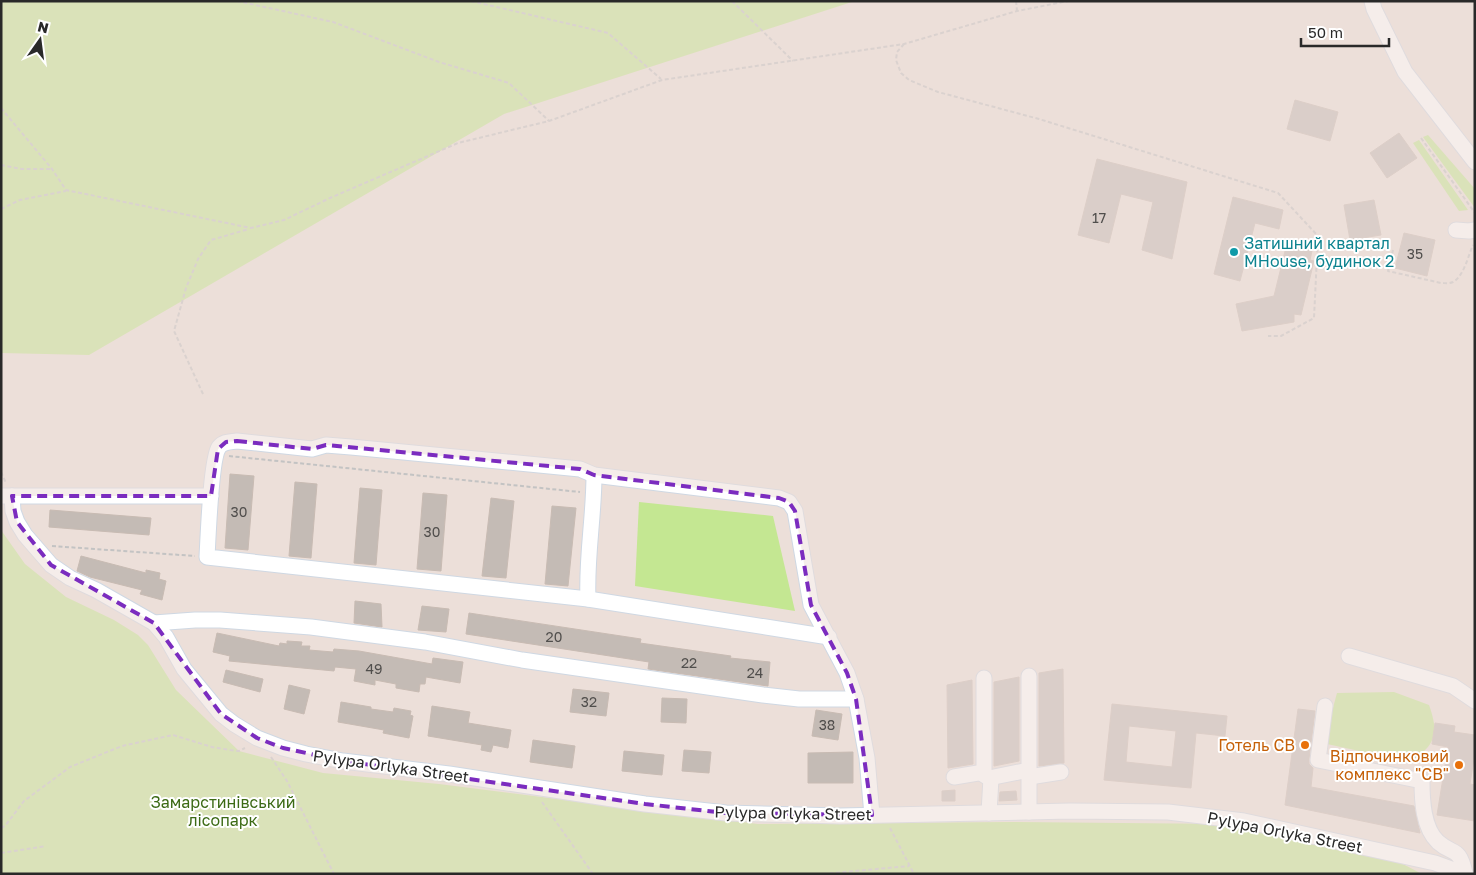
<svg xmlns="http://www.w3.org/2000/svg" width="1476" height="875" font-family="'Golos Text',sans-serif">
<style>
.green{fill:#c4e792}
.building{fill:#c4bbb5;stroke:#c8bbb3;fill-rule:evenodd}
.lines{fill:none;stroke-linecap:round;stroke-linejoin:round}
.minor-casing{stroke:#cfd8e3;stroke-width:17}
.path{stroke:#c3c3c3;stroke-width:2;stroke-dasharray:4 2.5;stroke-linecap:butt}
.minor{stroke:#fff;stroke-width:15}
.marked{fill:none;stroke:#7b2cbf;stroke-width:4;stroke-dasharray:10 6;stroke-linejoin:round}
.culture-dot{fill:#0f9aa8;stroke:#fff;stroke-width:2}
.food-dot{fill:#e8710a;stroke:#fff;stroke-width:2}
.labels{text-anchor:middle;stroke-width:4;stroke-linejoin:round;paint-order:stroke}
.number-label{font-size:14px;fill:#504e4c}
.culture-label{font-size:16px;fill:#0d838f;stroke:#fff;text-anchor:start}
.food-label{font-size:16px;fill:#c56008;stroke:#fff;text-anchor:end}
.street-label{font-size:16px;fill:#292929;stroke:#fff}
.park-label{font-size:16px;fill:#3c6a15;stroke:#fff}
</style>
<rect width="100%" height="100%" fill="#ecdfd9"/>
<g class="green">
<path d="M1,1H855L504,114L89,355L1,353Z"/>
<path d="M1428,135L1475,189V208L1423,137Z"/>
<path d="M1419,140L1468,210L1459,211L1413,143Z"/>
<path d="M639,502L773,516L795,611L635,586Z"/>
<path d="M1,530L25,564L66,597L114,620L138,635L148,645L176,690L239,751L323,773L439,784L758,824L1010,822L1229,824L1399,862L1422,874H1Z"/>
<path d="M1394,692L1429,705C1439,733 1436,745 1410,762L1327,744V730L1337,693Z"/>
</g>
<g class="building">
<path d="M1295,100L1338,112L1330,141L1287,129Z"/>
<path d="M1399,133L1417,158L1387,178L1370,153Z"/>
<path d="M1097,159L1187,182L1172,259L1142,250L1153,202L1121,194L1109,243L1078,235Z"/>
<path d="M1233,197L1283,210L1279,229L1255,223L1240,281L1214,274Z"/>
<path d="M1374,200L1381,235L1350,240L1344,205Z"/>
<path d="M1404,233L1435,240L1427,276L1395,268Z"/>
<path d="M1287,243L1312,251L1310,260L1314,261L1301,315L1294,314V322L1242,331L1236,304L1274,296Z"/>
<path d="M230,474L254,476L248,550L225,548Z"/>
<path d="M295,482L317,484L311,558L289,556Z"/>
<path d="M360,488L382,490L376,565L354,563Z"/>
<path d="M423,493L447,495L441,571L417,569Z"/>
<path d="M491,498L514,501L506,578L482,576Z"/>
<path d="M552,506L576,508L568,586L545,584Z"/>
<path d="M50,510L151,518L149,535L49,527Z"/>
<path d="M81,556L146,573V570L160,573L159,579L166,581L162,600L140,594L142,590L90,577L77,571Z"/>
<path d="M355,601L381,604L382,627L354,623Z"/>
<path d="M422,606L449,609L446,632L418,630Z"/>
<path d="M469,613L641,639L640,643L731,656L730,658L770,662L768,686L648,669L649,662L466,634Z"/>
<path d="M217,633L279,646L280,643L287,644V641L302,642L301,646H310L309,650L333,652L334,649L359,651L432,664L433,658L463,662L460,683L426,677L425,684H420L419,692L396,688V684L375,680V685L354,681L356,669L335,667L334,671L229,661L230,656L213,652Z"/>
<path d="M1063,669L1064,763L1039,766V673Z"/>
<path d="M226,670L263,679L260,692L223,682Z"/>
<path d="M1019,677V761L994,766V682Z"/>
<path d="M972,680L973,764L948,768L947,685Z"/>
<path d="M289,685L310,690L304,714L284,709Z"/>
<path d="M573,689L609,693L606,716L570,712Z"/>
<path d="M662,698L687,699L686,723L661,722Z"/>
<path d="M341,702L371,707V709L393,712L394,708L411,711L410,715L413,716L409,738L383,733L384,730L338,722Z"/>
<path d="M1112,704L1227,716L1225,736L1196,733L1191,788L1104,780ZM1129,726L1176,731L1172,767L1126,762Z"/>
<path d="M432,706L470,712L468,723L511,730L508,748L493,745L491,752L481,750L482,745L428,736Z"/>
<path d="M1298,709L1315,711L1309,759V764L1313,768L1311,787L1414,806L1420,833L1285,805Z"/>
<path d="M816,710L842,714L838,740L812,736Z"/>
<path d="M1435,723L1455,726L1454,732L1475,735V752L1470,784L1475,785V821L1437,815L1448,747L1432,744Z"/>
<path d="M533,740L575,746L572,768L530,762Z"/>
<path d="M684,750L711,752L709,773L682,771Z"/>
<path d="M624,751L664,755L662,775L622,771Z"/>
<path d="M853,752V783H808V753Z"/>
<path d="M955,790V801H942V791Z"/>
<path d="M1016,791L1017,800L999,801L1000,792Z"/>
</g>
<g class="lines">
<defs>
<g id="minor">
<path d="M1372,1L1374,9L1405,72L1475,162"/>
<path d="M1456,230L1469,231L1475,230"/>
<path d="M1,496H211"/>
<path d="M12,496L13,511L17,522L25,535L51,565L70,578L96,590L154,623L166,637L184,669L221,714L234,724L257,738L283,748L306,754L343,761L449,774L645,804L726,813L840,816L1070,811L1168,812L1244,821L1435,863L1465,874"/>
<path d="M588,599C586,558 594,517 594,475"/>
<path d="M154,623L195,620H220L311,627L425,642L522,660L763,695L799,699H856"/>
<path d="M829,637L588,599L207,557C208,539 211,458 219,447C224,441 230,442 237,441L312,449L326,445L351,447L580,469L594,475L779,498L789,502L795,511L811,605L847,673L856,699L867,758L872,815"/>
<path d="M1349,656L1453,686L1475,701"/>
<path d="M984,678V775L989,778L1029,770V676"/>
<path d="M1325,706L1318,760L1422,781C1422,800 1423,828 1438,842C1454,856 1459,846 1465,873"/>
<path d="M1029,770V812"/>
<path d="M954,777L984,772"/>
<path d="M1029,777L1061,772"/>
<path d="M989,813L991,778"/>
</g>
</defs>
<use href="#minor" class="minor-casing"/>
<g class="path">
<path d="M237,1L333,22L439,62L509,83L549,121"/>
<path d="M471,1L608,33L661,79"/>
<path d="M732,1L793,61"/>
<path d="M1016,1L1017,11"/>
<path d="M904,44L897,52L896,60L901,73L909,80L938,92L1039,119L1278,193L1318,236L1314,318L1281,336H1268"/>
<path d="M1,108L52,169L66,190L251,228L284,220L330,198L458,143L549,121L662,80L904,44L1017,11L1068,1"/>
<path d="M1421,138L1475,213"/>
<path d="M1,165L22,169H51"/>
<path d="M1,209L20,200L66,191"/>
<path d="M1393,250L1388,271L1441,283C1445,283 1449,284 1453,282C1464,276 1468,256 1473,245"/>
<path d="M203,394L174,331L186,288L198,259L211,240L249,229"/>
<path d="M229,456L580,492"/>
<path d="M1,472L6,483"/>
<path d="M52,546L195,556"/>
<path d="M271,757L287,781L334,874"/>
<path d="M542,802L593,874"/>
<path d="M1,828L5,826L24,801L70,767L122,746L173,735L212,747L230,750L239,751L245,748"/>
<path d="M890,828L914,874"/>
<path d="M1,853L46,846"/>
<path d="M823,874L909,866"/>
</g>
<use href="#minor" class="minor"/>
</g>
<path d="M0 0H1476V875H0ZM237,441L312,449L326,445L580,469L594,475L779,498L789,502L795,511L811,605L847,673L856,699L872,815L726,813L645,804L343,761L283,748L257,738L221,714L154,623L51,565L17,522L12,496H211L218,449L226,442Z" fill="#ecdfd9" fill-opacity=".55" fill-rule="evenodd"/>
<path class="marked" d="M237,441L312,449L326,445L580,469L594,475L779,498L789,502L795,511L811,605L847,673L856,699L872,815L726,813L645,804L343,761L283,748L257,738L221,714L154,623L51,565L17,522L12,496H211L218,449L226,442Z"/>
<circle class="culture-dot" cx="1234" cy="252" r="5"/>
<g class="food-dot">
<circle cx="1305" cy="745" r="5"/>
<circle cx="1459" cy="765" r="5"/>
</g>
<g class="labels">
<g class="number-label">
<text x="1099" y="223">17</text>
<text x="1415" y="259">35</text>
<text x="239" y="517">30</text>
<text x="432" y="537">30</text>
<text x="554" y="642">20</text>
<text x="689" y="668">22</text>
<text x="374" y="674">49</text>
<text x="755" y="678">24</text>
<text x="589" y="707">32</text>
<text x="827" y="730">38</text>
</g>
<g class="culture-label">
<text x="1244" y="249">Затишний квартал<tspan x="1244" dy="18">MHouse, будинок 2</tspan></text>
</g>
<g class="food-label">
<text x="1295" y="751">Готель СВ</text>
<text x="1449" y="762">Відпочинковий<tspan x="1449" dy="18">комплекс "СВ"</tspan></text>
</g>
<g class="street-label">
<text transform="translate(391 766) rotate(8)" y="6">Pylypa Orlyka Street</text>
<text transform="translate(793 813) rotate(1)" y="6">Pylypa Orlyka Street</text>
<text transform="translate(1285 832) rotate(11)" y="6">Pylypa Orlyka Street</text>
</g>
<g class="park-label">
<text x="223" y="808">Замарстинівський<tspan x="223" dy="18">лісопарк</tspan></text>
</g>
</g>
<rect width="1476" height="875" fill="none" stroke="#292929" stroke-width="5"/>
<g transform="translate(40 40) rotate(14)" stroke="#ffffff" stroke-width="4" paint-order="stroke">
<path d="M0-4L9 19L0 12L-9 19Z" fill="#292929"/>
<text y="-8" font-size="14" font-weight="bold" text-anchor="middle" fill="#292929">N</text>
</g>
<path d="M1301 38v8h88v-8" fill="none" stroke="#292929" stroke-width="2.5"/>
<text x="1308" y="38" font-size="15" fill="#292929" stroke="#ffffff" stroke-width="4" paint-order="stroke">50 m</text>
</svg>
